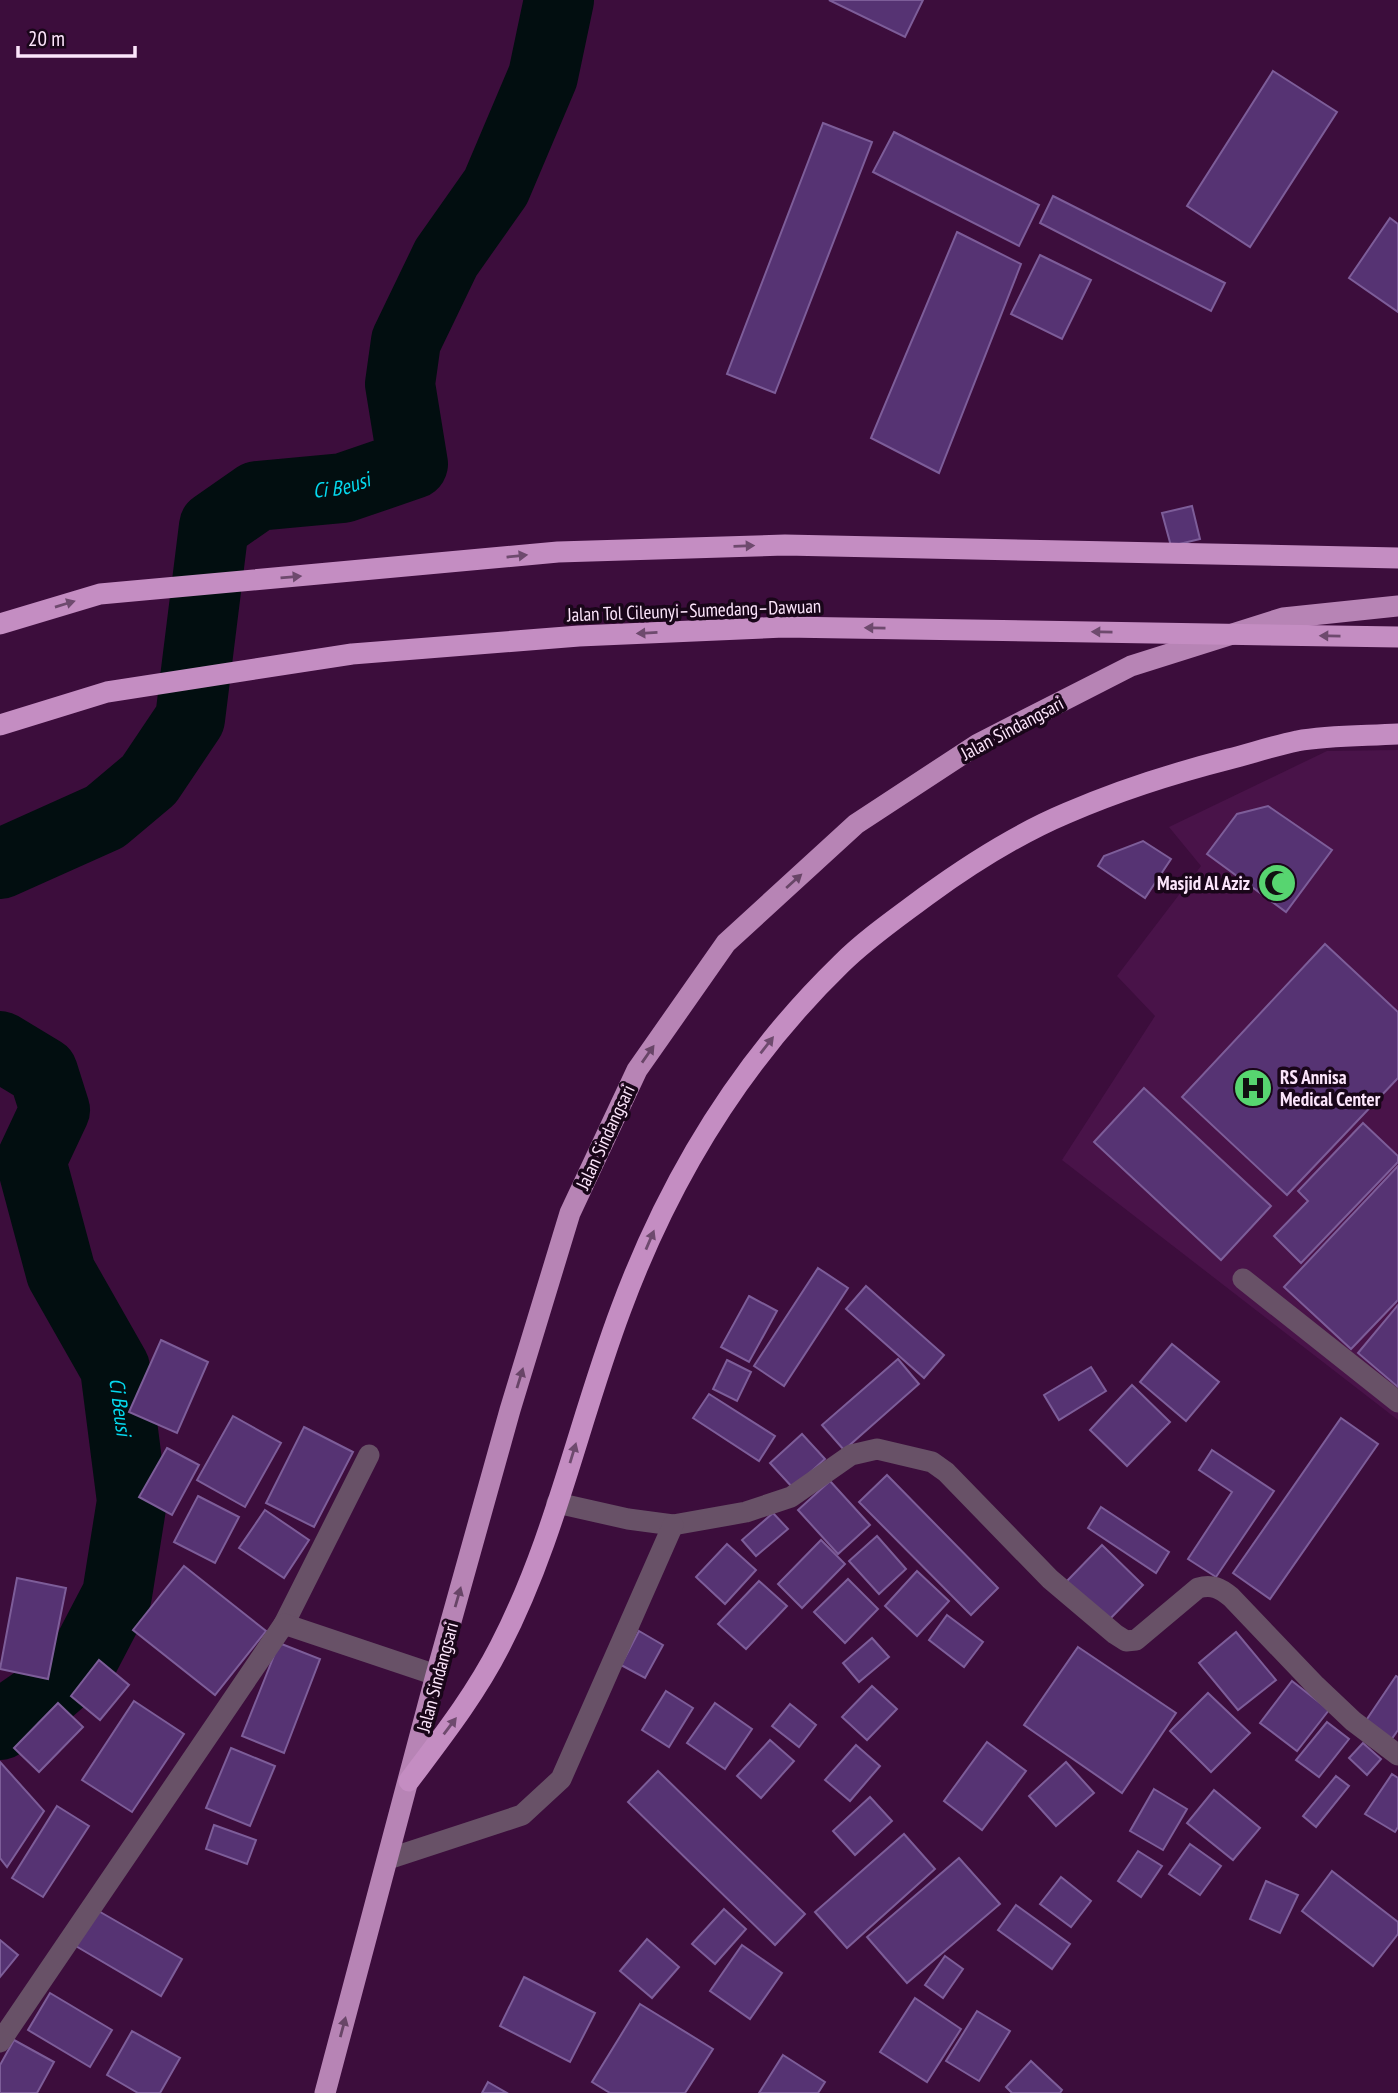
<svg xmlns="http://www.w3.org/2000/svg" width="1398" height="2093" font-family="'PT Sans Narrow',sans-serif">
<style>
.built{fill:#491349}
.lines{fill:none;stroke-linecap:round;stroke-linejoin:round}
.river{stroke:#020e10;stroke-width:70}
.building{fill:#563373;stroke:#7d5d99;stroke-width:2}
.minor{stroke:#685167;stroke-width:21}
.trunk{stroke:#b784b5;stroke-width:21}
.motorway{stroke:#c48dc2;stroke-width:21}
.motorway-bridge{stroke:#c48dc2;stroke-width:21}
.oneway{fill:#6e4a6e}
.oneway2{fill:#684567}
.labels{text-anchor:middle;stroke-width:7;stroke-linejoin:round;paint-order:stroke}
.street-label{font-size:19px;fill:#fce5fb;stroke:#190619}
.poi-label{font-size:19px;font-weight:bold;fill:#fce5fb;stroke:#190619;text-anchor:end}
.water-label{font-size:21px;font-style:italic;fill:#05d9ee;stroke:#190619}
</style>
<rect width="100%" height="100%" fill="#3c0d3c"/>
<path class="built" d="M1398,750V1420L1062,1160L1155,1016L1117,976L1201,866L1169,827L1327,751Z"/>
<g class="lines">
<g class="river">
<path id="s1" d="M0,864L105,817L149,780L190,719L214,526L257,496L343,488L413,464L400,384L406,341L446,258L496,187L543,76L559,0"/>
<path id="s2" d="M0,1046L43,1072L55,1110L31,1161L61,1273L115,1368L132,1501L117,1595L82,1662L44,1695L0,1725"/>
</g>
</g>
<g class="building">
<path d="M829,0H923L905,37Z"/>
<path d="M1273,71L1337,112L1250,247L1187,206Z"/>
<path d="M823,123L872,142L775,393L727,374Z"/>
<path d="M894,132L1039,205L1019,246L873,172Z"/>
<path d="M1053,196L1225,283L1211,311L1040,223Z"/>
<path d="M1390,218L1398,224V312L1349,278Z"/>
<path d="M957,232L1021,264L939,473L871,438Z"/>
<path d="M1040,255L1091,280L1062,339L1011,314Z"/>
<path d="M1192,506L1200,539L1171,546L1162,513Z"/>
<path d="M1268,806L1332,850L1286,912L1207,854L1237,814Z"/>
<path d="M1143,841L1171,859L1145,898L1098,866L1104,856Z"/>
<path d="M1325,944L1398,1012V1078L1287,1195L1182,1097Z"/>
<path d="M1144,1088L1271,1206L1221,1260L1094,1142Z"/>
<path d="M1363,1123L1398,1156V1162L1301,1263L1274,1236L1308,1201L1298,1191Z"/>
<path d="M1398,1166V1300L1351,1349L1284,1287Z"/>
<path d="M818,1268L848,1288L784,1386L754,1366Z"/>
<path d="M866,1286L944,1355L924,1378L846,1309Z"/>
<path d="M749,1296L777,1311L749,1362L721,1347Z"/>
<path d="M1398,1305V1387L1358,1353Z"/>
<path d="M161,1340L208,1362L177,1433L129,1412Z"/>
<path d="M1172,1344L1219,1382L1186,1421L1140,1382Z"/>
<path d="M898,1359L919,1384L844,1450L822,1425Z"/>
<path d="M727,1360L751,1372L737,1401L713,1389Z"/>
<path d="M1091,1367L1106,1391L1059,1420L1044,1395Z"/>
<path d="M1132,1385L1170,1422L1127,1466L1090,1430Z"/>
<path d="M709,1394L775,1436L759,1461L693,1418Z"/>
<path d="M233,1416L281,1443L245,1507L197,1480Z"/>
<path d="M1341,1418L1378,1444L1270,1599L1233,1573Z"/>
<path d="M304,1427L353,1452L314,1527L266,1503Z"/>
<path d="M802,1434L825,1459L793,1488L770,1463Z"/>
<path d="M167,1448L199,1465L172,1515L139,1497Z"/>
<path d="M1212,1450L1274,1491L1216,1577L1188,1559L1232,1492L1199,1470Z"/>
<path d="M887,1475L998,1588L971,1615L859,1502Z"/>
<path d="M830,1481L870,1525L838,1554L798,1510Z"/>
<path d="M198,1496L239,1517L215,1563L174,1542Z"/>
<path d="M1101,1507L1169,1552L1156,1573L1088,1528Z"/>
<path d="M265,1510L309,1540L284,1578L239,1548Z"/>
<path d="M773,1513L788,1529L756,1556L742,1540Z"/>
<path d="M877,1536L906,1569L879,1594L849,1561Z"/>
<path d="M821,1540L845,1564L802,1608L778,1584Z"/>
<path d="M727,1544L756,1570L725,1604L696,1577Z"/>
<path d="M1102,1545L1143,1585L1105,1624L1064,1584Z"/>
<path d="M184,1566L266,1631L215,1695L133,1630Z"/>
<path d="M917,1571L949,1601L917,1636L885,1606Z"/>
<path d="M17,1578L66,1588L48,1679L0,1669Z"/>
<path d="M848,1579L878,1609L845,1643L814,1612Z"/>
<path d="M759,1581L787,1606L746,1649L718,1624Z"/>
<path d="M947,1615L983,1642L964,1667L929,1640Z"/>
<path d="M639,1631L663,1645L645,1678L621,1665Z"/>
<path d="M1236,1632L1276,1680L1238,1710L1199,1663Z"/>
<path d="M872,1638L889,1657L859,1682L843,1663Z"/>
<path d="M279,1643L320,1659L284,1753L242,1736Z"/>
<path d="M1078,1647L1176,1713L1122,1793L1024,1725Z"/>
<path d="M99,1660L129,1685L100,1720L71,1696Z"/>
<path d="M1396,1676L1398,1677V1730L1391,1740L1365,1722Z"/>
<path d="M1292,1681L1329,1710L1297,1751L1260,1723Z"/>
<path d="M872,1686L897,1709L867,1740L842,1717Z"/>
<path d="M666,1691L693,1708L669,1747L642,1730Z"/>
<path d="M1208,1693L1250,1733L1211,1772L1170,1731Z"/>
<path d="M134,1701L184,1734L132,1812L82,1780Z"/>
<path d="M58,1703L83,1727L39,1772L14,1748Z"/>
<path d="M715,1703L752,1729L725,1769L687,1743Z"/>
<path d="M790,1704L816,1725L799,1747L772,1726Z"/>
<path d="M1327,1722L1349,1739L1319,1777L1296,1760Z"/>
<path d="M770,1740L794,1761L761,1798L737,1776Z"/>
<path d="M987,1742L1026,1771L982,1830L944,1801Z"/>
<path d="M1363,1743L1381,1759L1367,1775L1349,1758Z"/>
<path d="M856,1745L880,1766L850,1801L825,1780Z"/>
<path d="M231,1748L275,1766L250,1826L206,1808Z"/>
<path d="M0,1762L44,1811L7,1867L0,1858Z"/>
<path d="M1066,1762L1094,1793L1056,1826L1029,1796Z"/>
<path d="M658,1771L805,1914L775,1945L628,1802Z"/>
<path d="M1392,1774L1398,1778V1827L1395,1832L1365,1814Z"/>
<path d="M1336,1776L1349,1786L1316,1827L1303,1816Z"/>
<path d="M1154,1789L1187,1809L1163,1850L1130,1831Z"/>
<path d="M1214,1790L1260,1828L1233,1860L1187,1823Z"/>
<path d="M870,1797L892,1821L855,1855L833,1831Z"/>
<path d="M57,1806L89,1826L43,1897L12,1878Z"/>
<path d="M214,1825L256,1840L247,1864L206,1849Z"/>
<path d="M904,1834L935,1869L847,1948L815,1912Z"/>
<path d="M1190,1844L1221,1866L1200,1895L1169,1874Z"/>
<path d="M1138,1851L1162,1866L1141,1897L1118,1881Z"/>
<path d="M959,1858L1000,1904L907,1983L867,1937Z"/>
<path d="M1332,1871L1398,1922V1934L1373,1966L1302,1911Z"/>
<path d="M1061,1877L1091,1901L1071,1927L1040,1904Z"/>
<path d="M1266,1881L1298,1895L1280,1933L1250,1919Z"/>
<path d="M1016,1905L1070,1944L1052,1969L998,1930Z"/>
<path d="M95,1909L182,1959L161,1996L74,1945Z"/>
<path d="M724,1909L746,1929L715,1964L692,1944Z"/>
<path d="M647,1939L679,1967L652,1998L620,1971Z"/>
<path d="M0,1940L18,1955L0,1977Z"/>
<path d="M742,1945L782,1973L750,2019L710,1991Z"/>
<path d="M945,1956L963,1969L943,1998L925,1985Z"/>
<path d="M524,1977L595,2013L570,2062L500,2026Z"/>
<path d="M50,1993L112,2030L90,2067L28,2030Z"/>
<path d="M915,1998L961,2029L927,2082L880,2052Z"/>
<path d="M640,2004L713,2049L685,2093H610L592,2082Z"/>
<path d="M977,2011L1010,2031L979,2081L946,2061Z"/>
<path d="M132,2031L180,2058L160,2093H138L107,2075Z"/>
<path d="M14,2040L54,2062L37,2093H0V2065Z"/>
<path d="M783,2055L825,2082L818,2093H759Z"/>
<path d="M1031,2061L1062,2090L1060,2093H1012L1006,2087Z"/>
<path d="M488,2082L507,2093H482Z"/>
</g>
<g class="lines">
<g class="minor">
<path d="M1243,1279L1398,1402"/>
<path d="M557,1503L628,1519L673,1525L746,1512L791,1497L851,1455L877,1449L932,1462L946,1472L1050,1579L1115,1634L1126,1641L1136,1640L1198,1588C1212,1584 1220,1588 1231,1597L1316,1686L1353,1721L1398,1755"/>
<path d="M284,1624L369,1455"/>
<path d="M388,1859L522,1815L561,1779L673,1525"/>
<path d="M0,2042L284,1624L436,1675"/>
</g>
<path class="trunk" d="M325,2093L436,1675L510,1410L570,1213L637,1070L726,943L856,824L978,744L1131,666L1283,618L1398,606"/>
<g class="motorway">
<path d="M0,624L100,594L558,552L785,545L1398,558"/>
<path d="M409,1781C442,1737 475,1695 500,1646C555,1540 579,1420 621,1309C670,1177 740,1062 841,964C866,939 898,917 926,896C970,864 1017,834 1067,813C1120,790 1174,773 1229,759C1252,753 1274,746 1297,741C1329,735 1366,736 1398,734"/>
</g>
<path class="motorway-bridge" d="M0,725L107,692L352,654L579,636L784,627L1398,637"/>
</g>
<defs><path id="oneway-solid" d="M-6-.8H1V-3.2L6.5 0L1 3.2V.8H-6Z" transform="scale(1.75)"/></defs>
<g class="oneway">
<use href="#oneway-solid" transform="translate(744 546) rotate(-2)"/>
<use href="#oneway-solid" transform="translate(517 556) rotate(-6)"/>
<use href="#oneway-solid" transform="translate(291 577) rotate(-5)"/>
<use href="#oneway-solid" transform="translate(65 604) rotate(-17)"/>
<use href="#oneway-solid" transform="translate(875 628) rotate(-179)"/>
<use href="#oneway-solid" transform="translate(1102 632) rotate(-179)"/>
<use href="#oneway-solid" transform="translate(647 633) rotate(177)"/>
<use href="#oneway-solid" transform="translate(1330 636) rotate(-179)"/>
<use href="#oneway-solid" transform="translate(767 1045) rotate(-52)"/>
<use href="#oneway-solid" transform="translate(650 1240) rotate(-67)"/>
<use href="#oneway-solid" transform="translate(573 1453) rotate(-73)"/>
<use href="#oneway-solid" transform="translate(450 1726) rotate(-53)"/>
</g>
<g class="oneway2">
<use href="#oneway-solid" transform="translate(794 881) rotate(-42)"/>
<use href="#oneway-solid" transform="translate(648 1054) rotate(-55)"/>
<use href="#oneway-solid" transform="translate(520 1378) rotate(-73)"/>
<use href="#oneway-solid" transform="translate(458 1597) rotate(-74)"/>
<use href="#oneway-solid" transform="translate(343 2027) rotate(-75)"/>
</g>
<defs>
<symbol id="mosque-disc" viewBox="-11 -11 22 22"><circle r="9.5" fill="#57d570" stroke="#190619"/><path d="M3.5-4.9A6 6 0 1 0 3.5 4.9A5 5 0 1 1 3.5-4.9Z" fill="#111"/></symbol>
<symbol id="hospital-disc" viewBox="-11 -11 22 22"><circle r="9.5" fill="#57d570" stroke="#190619"/><path d="M-5-5h3v3.5h4V-5h3V5h-3V1.5h-4V5h-3Z" fill="#111"/></symbol>
</defs>
<g fill-rule="evenodd">
<use href="#mosque-disc" x="1255" y="861" width="44" height="44"/>
<use href="#hospital-disc" x="1231" y="1066" width="44" height="44"/>
</g>
<g class="labels">
<g class="street-label">
<text transform="translate(694 610) rotate(-2)" y="7">Jalan Tol Cileunyi–Sumedang–Dawuan</text>
<text transform="translate(1012 728) rotate(-28)" y="7">Jalan Sindangsari</text>
<text transform="translate(605 1137) rotate(-65)" y="7">Jalan Sindangsari</text>
<text transform="translate(437 1677) rotate(-75)" y="7">Jalan Sindangsari</text>
</g>
<g class="poi-label">
<text x="1250" y="890">Masjid Al Aziz</text>
<text x="1280" y="1084" text-anchor="start">RS Annisa<tspan x="1280" dy="22">Medical Center</tspan></text>
</g>
<g class="water-label">
<text dy="7" stroke="none"><textPath href="#s1" startOffset="578">Ci Beusi</textPath></text>
<text dy="7" stroke="none"><textPath href="#s2" startOffset="411">Ci Beusi</textPath></text>
</g>
</g>
<path d="M18 46v10h117v-10" fill="none" stroke="#fce5fb" stroke-width="3.5"/>
<text x="28" y="46" font-size="21" fill="#fce5fb" stroke="#190619" stroke-width="5" paint-order="stroke">20 m</text>
</svg>
